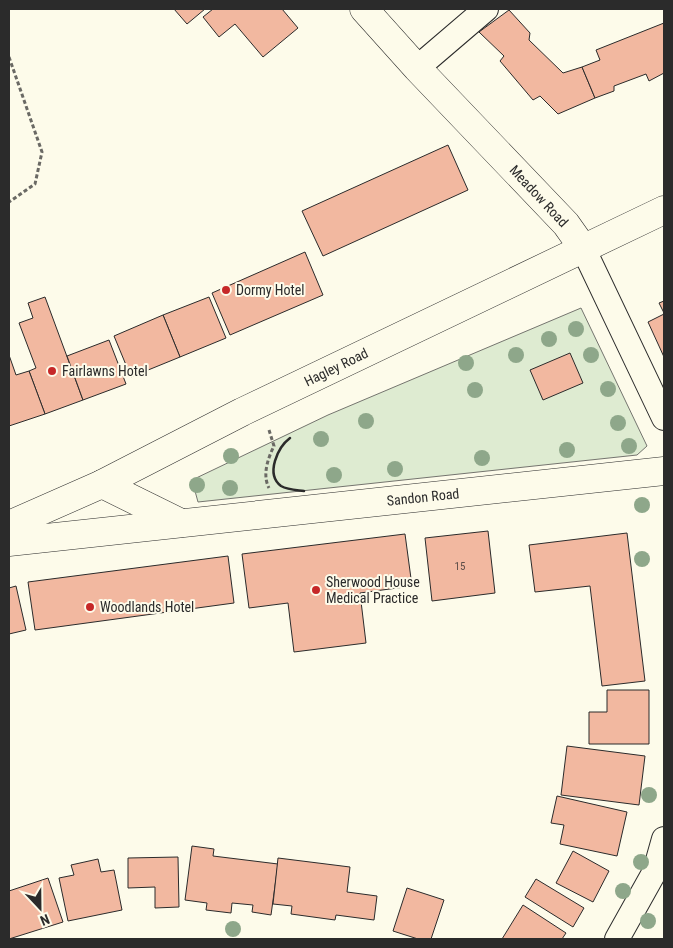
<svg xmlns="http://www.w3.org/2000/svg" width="673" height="948" font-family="'Roboto Condensed',sans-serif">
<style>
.green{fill:#deebd1;stroke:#74746e}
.building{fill:#f2b8a0;stroke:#2b2b2b}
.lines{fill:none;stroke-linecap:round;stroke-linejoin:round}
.street-casing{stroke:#2b2b2b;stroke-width:26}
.secondary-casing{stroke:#2b2b2b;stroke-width:29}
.highway-casing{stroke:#2b2b2b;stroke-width:29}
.path{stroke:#6a6964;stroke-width:3;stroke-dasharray:4 2.5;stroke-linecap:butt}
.street{stroke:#fdfbea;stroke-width:24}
.secondary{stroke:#fdfbea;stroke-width:28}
.highway{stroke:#fdfbea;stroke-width:28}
.wall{stroke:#2b2b2b;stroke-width:2.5}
.tree{fill:#8ea78a}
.poi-dot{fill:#c62828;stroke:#fdfbea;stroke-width:2}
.labels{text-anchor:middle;stroke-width:4;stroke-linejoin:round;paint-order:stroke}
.number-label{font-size:11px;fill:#5d4e48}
.street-label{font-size:14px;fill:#2b2b2b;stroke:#fdfbea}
.poi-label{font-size:14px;fill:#2b2b2b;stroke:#fdfbea;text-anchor:start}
</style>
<rect width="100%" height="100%" fill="#fdfbea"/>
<path class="green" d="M581,308L647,446L637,455L198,502L192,480L328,415Z"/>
<g class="building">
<path d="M174,9H205L187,24Z"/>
<path d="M213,9H282L298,28L263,57L235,24L219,37L203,17Z"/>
<path d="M509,10L530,33L529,40L563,73L582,67L595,98L558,114L540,96L533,100L500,61L504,56L479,32Z"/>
<path d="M664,23V73L649,81L646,74L614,86V91L595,98L582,67L600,60L596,50Z"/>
<path d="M448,145L468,190L323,256L302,211Z"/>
<path d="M305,252L323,295L230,335L212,293Z"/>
<path d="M45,297L83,400L45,414L29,371L36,368L19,323L33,318L28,303Z"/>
<path d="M209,297L226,338L180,357L163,315Z"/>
<path d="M664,301V313L659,303Z"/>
<path d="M664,314V357L648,322Z"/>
<path d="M163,315L180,357L131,377L114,336Z"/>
<path d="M109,340L126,384L83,400L67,356Z"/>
<path d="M570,353L583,383L543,400L530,370Z"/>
<path d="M9,355L16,375L29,371L45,414L9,426Z"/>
<path d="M488,531L495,593L432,601L425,538Z"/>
<path d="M627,533L645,681L602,686L590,586L535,592L529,545Z"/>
<path d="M405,534L412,586L360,593L366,643L294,652L288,603L249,608L242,554Z"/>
<path d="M228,556L234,603L35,630L28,582Z"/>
<path d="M16,586L26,630L9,634V588Z"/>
<path d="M607,690H649V744H589V712H607Z"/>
<path d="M567,746L645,756L639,805L561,795Z"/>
<path d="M557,796L627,812L617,856L560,844L564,825L551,823Z"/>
<path d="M192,846L214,849L213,856L278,864L271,915L252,912L253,905L232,903L231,913L206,910L207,903L185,900Z"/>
<path d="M573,851L609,871L593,902L556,883Z"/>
<path d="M178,857L179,907L155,908V887L128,888V858Z"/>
<path d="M278,858L350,867L347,892L377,896L374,920L336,915L335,920L291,914L292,906L273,904Z"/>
<path d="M98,859L101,872L114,870L122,910L68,921L59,878L74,875L71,865Z"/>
<path d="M48,878L63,922L9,939V891Z"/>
<path d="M536,879L584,908L573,927L525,897Z"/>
<path d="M407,888L444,900L431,939H418L393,931Z"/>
<path d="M523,905L566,933L562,939H502Z"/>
</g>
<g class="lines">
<defs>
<g id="street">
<path d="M417,68L486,9"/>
<path d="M583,248L664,418"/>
<path d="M617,939L655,871L664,839"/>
</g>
<g id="secondary">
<path d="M364,9L417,68L566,224L583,248"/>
<path d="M102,484L181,523"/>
<path d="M9,542L664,471"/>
</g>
<path id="highway" d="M9,525L102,484L242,412L664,210"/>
</defs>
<use href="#street" class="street-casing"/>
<use href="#secondary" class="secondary-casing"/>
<use href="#highway" class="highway-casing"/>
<g class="path">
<path d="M9,57L42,152L35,184L9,202"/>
<path d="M269,430L274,446C268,458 262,475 269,488"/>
</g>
<use href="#street" class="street"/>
<use href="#secondary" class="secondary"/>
<use href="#highway" class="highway"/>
<path class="wall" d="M290,438C278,447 265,474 281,486C288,490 297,490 304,491"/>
</g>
<g class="tree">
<circle cx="576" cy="329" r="8"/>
<circle cx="549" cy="339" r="8"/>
<circle cx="516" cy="355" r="8"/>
<circle cx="591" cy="355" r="8"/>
<circle cx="466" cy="363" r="8"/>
<circle cx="608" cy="389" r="8"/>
<circle cx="475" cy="390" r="8"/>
<circle cx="366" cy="421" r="8"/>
<circle cx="618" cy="423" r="8"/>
<circle cx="321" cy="439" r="8"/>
<circle cx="629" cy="446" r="8"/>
<circle cx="567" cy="450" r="8"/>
<circle cx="231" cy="456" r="8"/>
<circle cx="482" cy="458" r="8"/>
<circle cx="395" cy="469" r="8"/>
<circle cx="334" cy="475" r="8"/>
<circle cx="197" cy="485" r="8"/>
<circle cx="230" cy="488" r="8"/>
<circle cx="642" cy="505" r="8"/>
<circle cx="642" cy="559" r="8"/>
<circle cx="649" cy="795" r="8"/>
<circle cx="641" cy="862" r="8"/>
<circle cx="623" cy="891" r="8"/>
<circle cx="648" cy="921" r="8"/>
<circle cx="233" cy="929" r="8"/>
</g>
<g class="poi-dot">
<circle cx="226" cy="290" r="5"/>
<circle cx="52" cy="371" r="5"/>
<circle cx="316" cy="590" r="5"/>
<circle cx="90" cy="607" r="5"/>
</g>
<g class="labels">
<g class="number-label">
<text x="460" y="570">15</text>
</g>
<g class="street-label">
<text transform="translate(539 196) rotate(47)" y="5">Meadow Road</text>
<text transform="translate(336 367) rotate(-26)" y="5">Hagley Road</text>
<text transform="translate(423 497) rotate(-6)" y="5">Sandon Road</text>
</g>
<g class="poi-label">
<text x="236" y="295">Dormy Hotel</text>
<text x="62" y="376">Fairlawns Hotel</text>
<text x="326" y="587">Sherwood House<tspan x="326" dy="16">Medical Practice</tspan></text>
<text x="100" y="612">Woodlands Hotel</text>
</g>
</g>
<rect width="673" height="948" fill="none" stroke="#2b2b2b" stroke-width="20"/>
<g transform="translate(40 908) rotate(158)" stroke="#fdfbea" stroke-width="4" paint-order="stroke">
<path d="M0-4L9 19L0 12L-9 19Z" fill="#2b2b2b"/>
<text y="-8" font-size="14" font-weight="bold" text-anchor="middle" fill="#2b2b2b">N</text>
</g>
</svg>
